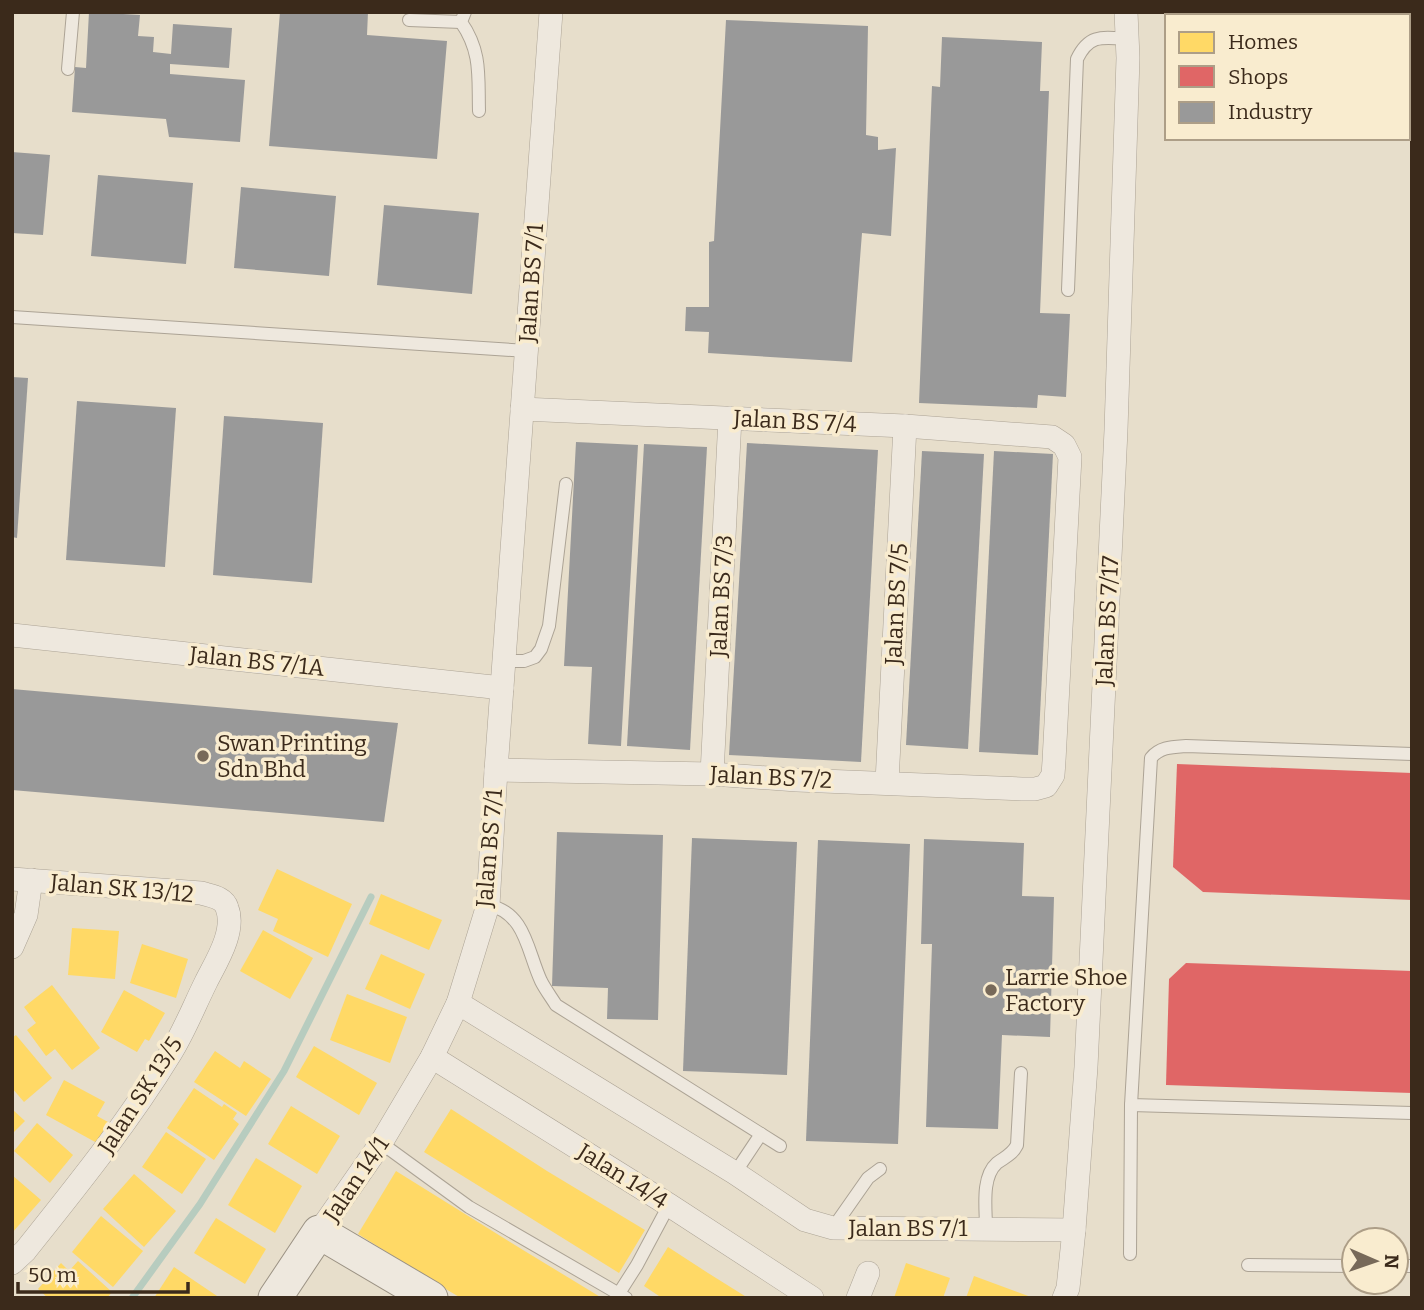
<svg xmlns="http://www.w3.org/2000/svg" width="1424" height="1310" font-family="Bitter,serif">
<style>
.homes{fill:#ffd966}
.shops{fill:#e06666}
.industry{fill:#999}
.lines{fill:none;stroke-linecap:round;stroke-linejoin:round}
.stream{stroke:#b7ccbf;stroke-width:7}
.lane-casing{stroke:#aca395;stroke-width:14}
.street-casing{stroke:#aca395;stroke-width:24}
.secondary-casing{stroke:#9b9284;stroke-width:35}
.lane{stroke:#eee8de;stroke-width:12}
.street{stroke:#eee8de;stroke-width:23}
.secondary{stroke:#eee8de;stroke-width:33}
.poi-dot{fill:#776959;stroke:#f9eccf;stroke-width:2.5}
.labels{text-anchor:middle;stroke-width:7;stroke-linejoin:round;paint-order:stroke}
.street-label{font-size:23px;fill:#3b2a1b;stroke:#f9eccf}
.poi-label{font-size:23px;fill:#3b2a1b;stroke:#f9eccf;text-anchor:start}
</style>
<rect width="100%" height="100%" fill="#e7decb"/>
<g class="homes">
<path d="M277,869L352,904L328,957L273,931L278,919L258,910Z"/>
<path d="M381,894L442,920L429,950L369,924Z"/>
<path d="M72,928L119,931L115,979L68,975Z"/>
<path d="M263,930L313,958L290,999L240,971Z"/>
<path d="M142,944L188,959L176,998L130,983Z"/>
<path d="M381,954L425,974L410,1009L365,989Z"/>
<path d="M52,985L100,1048L72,1070L55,1049L46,1056L27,1030L36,1023L24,1007Z"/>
<path d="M124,990L165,1013L149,1041L145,1039L137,1052L101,1032Z"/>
<path d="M347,994L407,1017L390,1063L330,1040Z"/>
<path d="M16,1035L52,1078L24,1102L12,1088V1038Z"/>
<path d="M314,1046L377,1083L359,1115L296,1077Z"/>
<path d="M215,1051L240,1068L244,1061L271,1079L246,1116L194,1082Z"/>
<path d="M64,1080L105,1102L97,1116L108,1122L97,1143L46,1115Z"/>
<path d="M194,1088L222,1107L224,1104L237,1113L233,1119L239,1124L214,1160L167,1128Z"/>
<path d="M291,1106L340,1136L317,1174L268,1144Z"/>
<path d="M12,1109L25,1121L12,1134Z"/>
<path d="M451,1109L547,1171L645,1230L619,1273L424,1152Z"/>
<path d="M37,1123L73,1155L50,1183L14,1151Z"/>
<path d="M166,1132L206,1159L182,1194L142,1167Z"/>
<path d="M256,1158L302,1186L275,1233L228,1205Z"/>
<path d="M396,1171L523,1250L602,1298H461L444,1288L358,1234Z"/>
<path d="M134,1174L176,1211L144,1247L103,1209Z"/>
<path d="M12,1175L41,1200L12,1233Z"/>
<path d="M101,1216L143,1251L113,1287L72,1252Z"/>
<path d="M216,1218L266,1249L245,1284L194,1253Z"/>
<path d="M668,1247L708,1273L748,1298H662L644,1286Z"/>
<path d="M78,1261L112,1292L107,1298H48L38,1289L61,1263L69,1271Z"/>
<path d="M906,1263L950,1278L943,1298H894Z"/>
<path d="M174,1267L220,1298H154Z"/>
<path d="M974,1276L1031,1297V1298H966Z"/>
</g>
<g class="shops">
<path d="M1177,764L1412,773V900L1203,892L1173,867Z"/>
<path d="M1186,963L1412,971V1093L1166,1085L1169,979Z"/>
</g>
<g class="industry">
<path d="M89,12L140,15L138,36L154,37L153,52L171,54L173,24L232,28L229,68L170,64V74L245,80L240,142L169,137L166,119L72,112L75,67L86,68Z"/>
<path d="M280,12H368L367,35L447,41L437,159L269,146Z"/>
<path d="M726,20L868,26L866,135L878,137V150L896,148L891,236L862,233L852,362L708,353L709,332L685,331L686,307H709V242L714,241Z"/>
<path d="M942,37L1042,42L1040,91H1049L1040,313L1070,314L1066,397L1038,395L1037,408L919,403L932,86L940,87Z"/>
<path d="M12,152L50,155L43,235L12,233Z"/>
<path d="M98,175L193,183L186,264L91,256Z"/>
<path d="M241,187L336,196L329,276L234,268Z"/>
<path d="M384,205L479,213L472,294L377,285Z"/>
<path d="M12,377L28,378L17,538L12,537Z"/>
<path d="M77,401L176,408L165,567L66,560Z"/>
<path d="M224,416L323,423L312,583L213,575Z"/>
<path d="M576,442L638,445L621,746L588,744L592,667L564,666Z"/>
<path d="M747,443L878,450L861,762L729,755Z"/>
<path d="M644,444L707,447L690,750L627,746Z"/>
<path d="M922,451L984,454L968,749L906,745Z"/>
<path d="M994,451L1053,454L1038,755L979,752Z"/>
<path d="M12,689L398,723L384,822L12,790Z"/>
<path d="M557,832L663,835L658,1020L607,1019L608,988L552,986Z"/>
<path d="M692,838L797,842L787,1075L683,1071Z"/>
<path d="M924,839L1024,843L1022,896L1054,897L1050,1037L1002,1035L998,1129L926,1127L932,944H921Z"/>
<path d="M818,840L910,844L898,1144L806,1141Z"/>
</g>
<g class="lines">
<path class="stream" d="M132,1298L200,1204L284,1071L371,897"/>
<defs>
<g id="lane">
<path d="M465,12L461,22C482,52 478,77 479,111"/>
<path d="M409,20L461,22"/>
<path d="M68,69L73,12"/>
<path d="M1068,290L1077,59C1089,34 1102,37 1128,39"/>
<path d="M12,317L527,351"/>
<path d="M504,661H524L535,657L541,649L549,626L566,484"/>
<path d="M1412,754L1186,746C1172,747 1160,747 1151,758L1131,1105L1412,1113"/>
<path d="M488,905C526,913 527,951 541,981C545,989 551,997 556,1005L780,1146"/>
<path d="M381,1143L469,1207L626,1298"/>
<path d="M735,1173L761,1134"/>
<path d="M986,1227C986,1209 981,1177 997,1163C1005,1157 1012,1155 1017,1145L1021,1073"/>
<path d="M833,1228L868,1178L880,1169"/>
<path d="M1130,1254L1131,1105"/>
<path d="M1248,1265L1354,1266"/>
<path d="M1396,1266H1412"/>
<path d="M616,1298L637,1265L669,1205"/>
</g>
<g id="street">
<path d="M12,635L502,688"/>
<path d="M496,770L712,774L797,780L1022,789H1035L1046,786L1053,775L1054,761L1070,457L1064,445L1052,437L905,426L522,409"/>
<path d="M712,774L730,418"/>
<path d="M887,782L905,426"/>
<path d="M12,879L201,893C210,896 224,897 227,908C236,931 216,962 206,982C194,1006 184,1032 170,1054C127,1124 76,1187 25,1251L12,1263"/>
<path d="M12,947L26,915L31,880"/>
<path d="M458,1003L735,1173L805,1220L833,1228L1074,1230"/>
<path d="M432,1057L669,1205L812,1298"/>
<path d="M319,1232L381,1143L432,1057L458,1003L488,905L496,770L551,12"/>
<path d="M858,1298L868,1273"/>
<path d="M1064,1298L1068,1288L1074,1230L1086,1067L1116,430L1128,58L1126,12"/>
</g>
<path id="secondary" d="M275,1298L319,1232L431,1298"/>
</defs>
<use href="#lane" class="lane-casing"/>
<use href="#street" class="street-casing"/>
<use href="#secondary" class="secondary-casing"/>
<use href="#lane" class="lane"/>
<use href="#street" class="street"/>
<use href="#secondary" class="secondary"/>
</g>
<g class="poi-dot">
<circle cx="203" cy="756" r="7"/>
<circle cx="991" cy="990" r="7"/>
</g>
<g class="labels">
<g class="street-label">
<text transform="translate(531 283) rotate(-86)" y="8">Jalan BS 7/1</text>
<text transform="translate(795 421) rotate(3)" y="8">Jalan BS 7/4</text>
<text transform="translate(721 596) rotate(-87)" y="8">Jalan BS 7/3</text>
<text transform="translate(896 604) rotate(-87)" y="8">Jalan BS 7/5</text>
<text transform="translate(1107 621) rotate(-87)" y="8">Jalan BS 7/17</text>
<text transform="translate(257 661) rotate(6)" y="8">Jalan BS 7/1A</text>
<text transform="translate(771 777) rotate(3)" y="8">Jalan BS 7/2</text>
<text transform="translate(489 848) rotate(-85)" y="8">Jalan BS 7/1</text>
<text transform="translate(122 888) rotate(5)" y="8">Jalan SK 13/12</text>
<text transform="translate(140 1095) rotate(-57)" y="8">Jalan SK 13/5</text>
<text transform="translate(623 1176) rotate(32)" y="8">Jalan 14/4</text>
<text transform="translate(356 1179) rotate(-56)" y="8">Jalan 14/1</text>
<text x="908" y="1236">Jalan BS 7/1</text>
</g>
<g class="poi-label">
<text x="217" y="751">Swan Printing<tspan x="217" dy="26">Sdn Bhd</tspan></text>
<text x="1005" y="985">Larrie Shoe<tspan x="1005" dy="26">Factory</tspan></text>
</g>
</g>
<rect width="1424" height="1310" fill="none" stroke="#3b2a1b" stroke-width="28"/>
<rect x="1165" y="14" width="245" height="126" fill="#f9eccf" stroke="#ad9e87" stroke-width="2"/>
<rect x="1179" y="32" width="35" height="21" fill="#ffd966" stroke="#ad9e87" stroke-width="2"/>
<text x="1228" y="49" font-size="21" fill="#3b2a1b">Homes</text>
<rect x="1179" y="66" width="35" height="21" fill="#e06666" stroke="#ad9e87" stroke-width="2"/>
<text x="1228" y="84" font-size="21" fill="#3b2a1b">Shops</text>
<rect x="1179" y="102" width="35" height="21" fill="#999999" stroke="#ad9e87" stroke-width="2"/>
<text x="1228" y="119" font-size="21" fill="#3b2a1b">Industry</text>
<g transform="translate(1375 1261) rotate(92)"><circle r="33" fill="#f9eccf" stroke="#ad9e87" stroke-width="2"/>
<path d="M0-5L12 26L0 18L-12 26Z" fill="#776959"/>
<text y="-10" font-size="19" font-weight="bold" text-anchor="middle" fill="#3b2a1b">N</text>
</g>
<path d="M18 1282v10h170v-10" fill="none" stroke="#3b2a1b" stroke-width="3.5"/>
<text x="28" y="1282" font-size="21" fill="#3b2a1b" stroke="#f9eccf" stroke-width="5" paint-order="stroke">50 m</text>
</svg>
